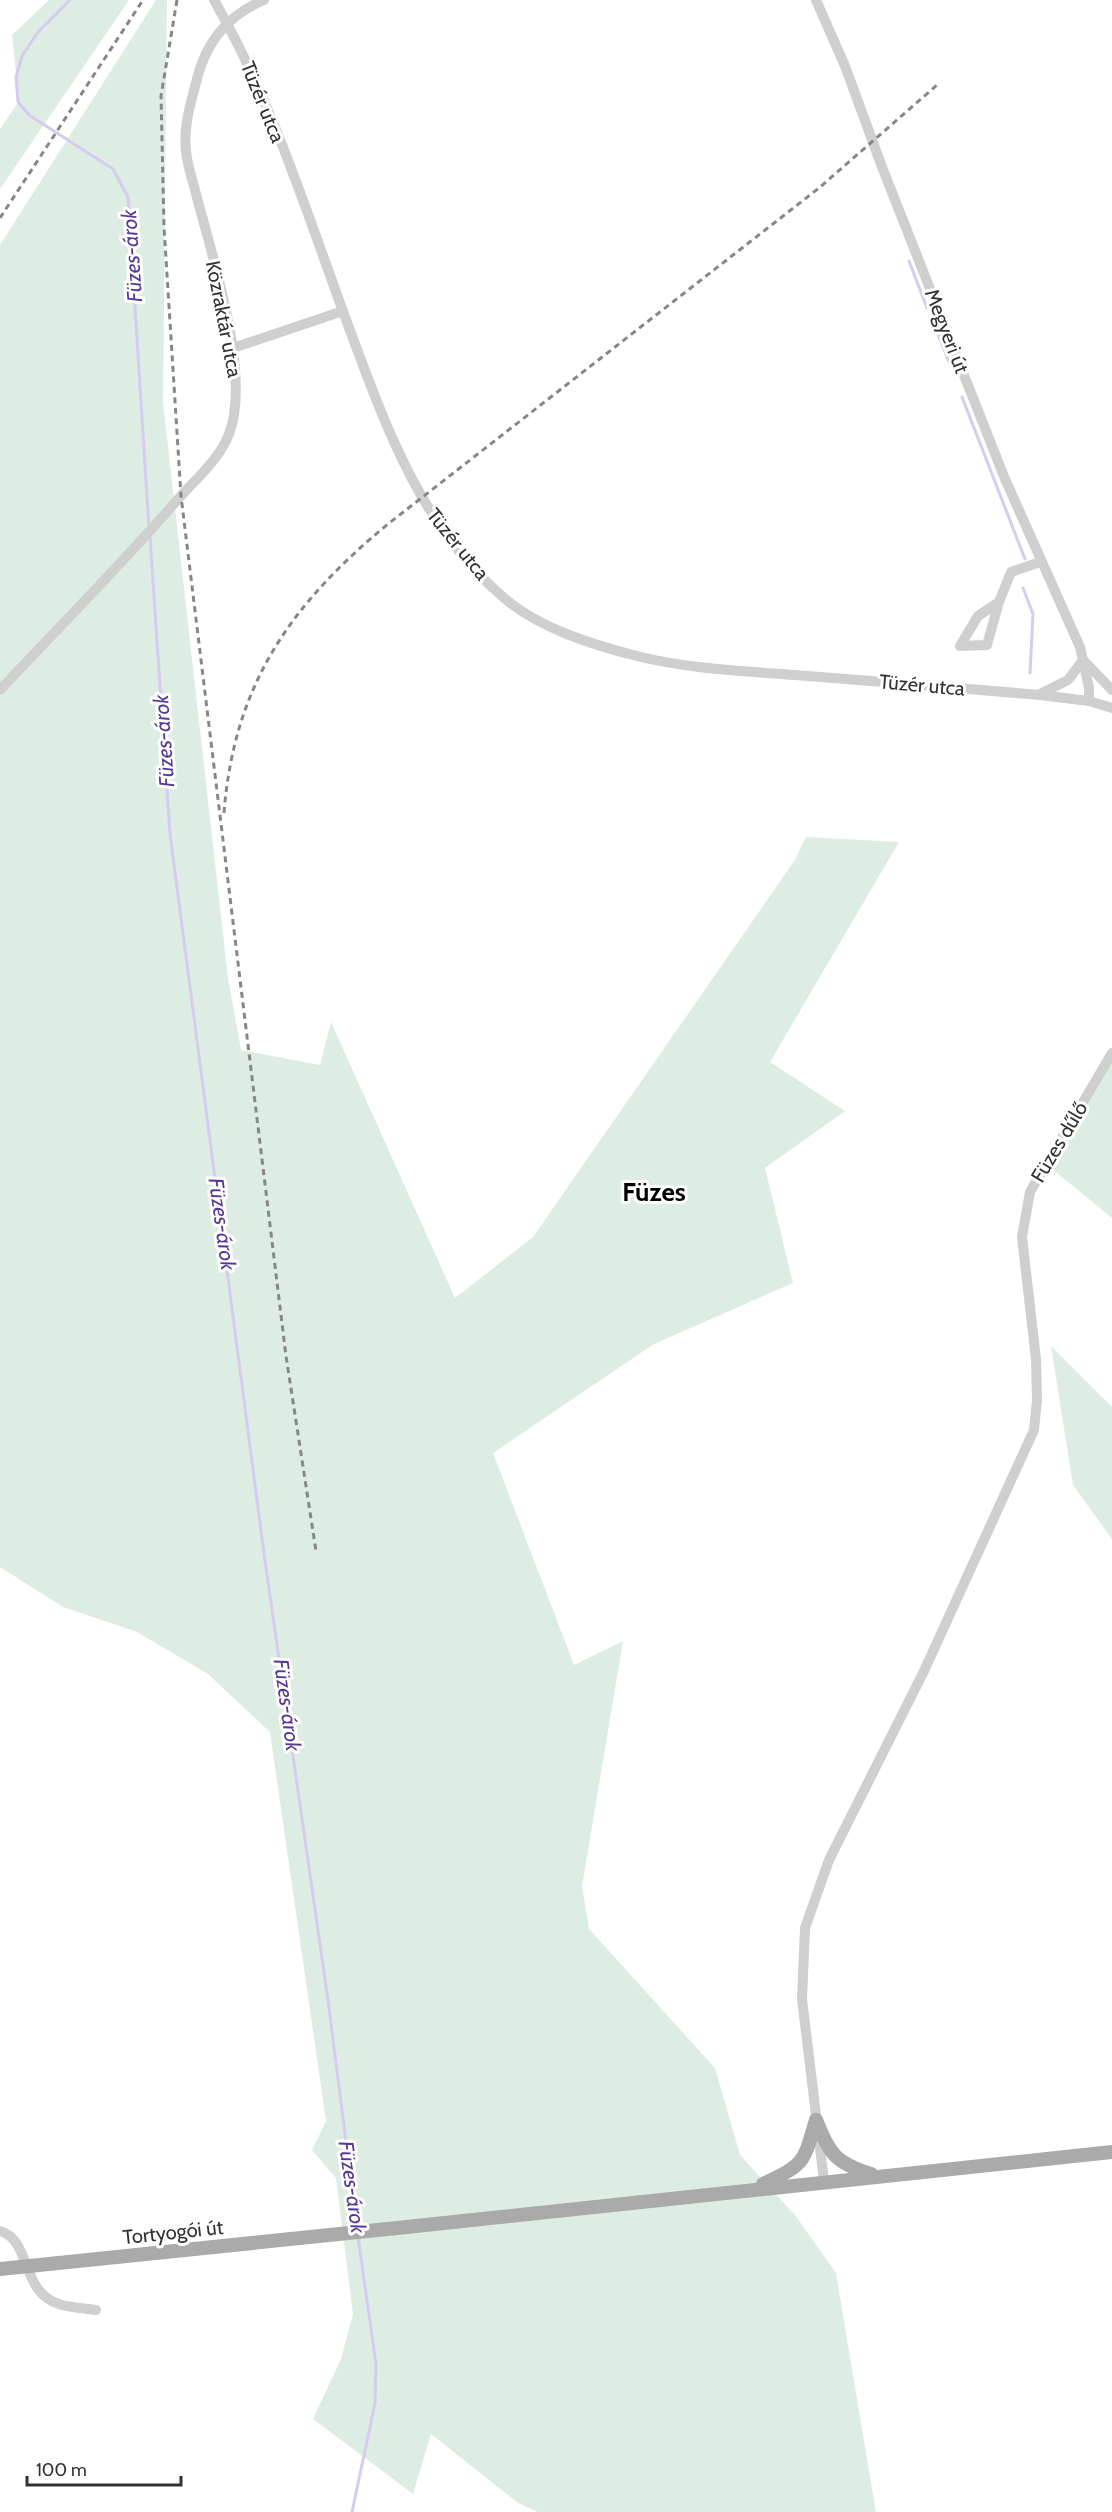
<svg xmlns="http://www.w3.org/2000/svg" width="1112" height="2512" font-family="Cabin,sans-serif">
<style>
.green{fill:#ddede3}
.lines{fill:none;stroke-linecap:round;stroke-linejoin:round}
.stream{stroke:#d6cbf0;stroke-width:3}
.minor{stroke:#cfcfcf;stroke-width:10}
.major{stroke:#aaa;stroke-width:14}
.rail{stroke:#878787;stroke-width:3;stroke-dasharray:6 4.5;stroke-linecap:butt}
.labels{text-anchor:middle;stroke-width:6;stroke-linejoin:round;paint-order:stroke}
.street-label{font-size:20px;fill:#323232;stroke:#fff}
.water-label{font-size:21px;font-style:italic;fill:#55389d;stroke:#fff}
.district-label{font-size:26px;font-weight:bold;fill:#000;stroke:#fff}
</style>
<rect width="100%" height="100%" fill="#fff"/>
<g class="green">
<path d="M49,0H129L0,189V129L19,101L12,35Z"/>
<path d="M156,0H167L163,402L228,978L241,1050L320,1065L331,1022L455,1298L533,1237L795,860L806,837L899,842L770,1062L845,1111L765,1168L793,1283L654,1344L493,1453L574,1665L623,1641L582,1886L589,1929L715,2068L740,2155L795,2215L836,2273L876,2512H538L518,2503L431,2434L413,2494L313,2419L341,2359L353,2314L336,2178L312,2150L326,2121L270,1732L208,1674L137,1632L63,1607L0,1567V245Z"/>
<path d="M1112,1048V1218L1046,1164Z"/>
<path d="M1051,1346L1112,1407V1539L1073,1485Z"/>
</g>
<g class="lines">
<g class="stream">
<path d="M70,0L38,32L22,56L16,77L18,102L29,115L113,169L128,197L149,528"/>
<path d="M909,261L927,308"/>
<path d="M933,322L949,362"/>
<path d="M962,397L1025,559"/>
<path d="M150,537L170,834L265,1561L328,2000L357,2228"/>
<path d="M1023,588L1033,614L1030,673"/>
<path d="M352,2512L375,2403L376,2364L358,2237"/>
</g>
<g class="minor">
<path d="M214,0C271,99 306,210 345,317C383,419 418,524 503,597C538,628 593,645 637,656C688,669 742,671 795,675C877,681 958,688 1040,695L1089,701L1112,708"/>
<path d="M816,0L845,66L882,167L1005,479L1080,647L1089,688V701"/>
<path d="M233,348L343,311"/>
<path d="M999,602L987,645L960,646L978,616L999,602L1011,572L1040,562"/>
<path d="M1085,662L1112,690"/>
<path d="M0,690C60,626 122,564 179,498C197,478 220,458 229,434C252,375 211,253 195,190C192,178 187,164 186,151C183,127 191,102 197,79C206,42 228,15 264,0"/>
<path d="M1040,694L1068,680L1083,660"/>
<path d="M824,2181L802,1999L805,1928L829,1860L924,1671L1034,1430L1037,1400L1036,1359L1022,1237L1030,1192L1112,1053"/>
<path d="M0,2231C32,2240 20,2292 59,2304C70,2308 84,2308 96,2310"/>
</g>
<g class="major">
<path d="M816,2120C830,2154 835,2163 871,2174"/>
<path d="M763,2184C805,2164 803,2164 816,2120"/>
<path d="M0,2269C371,2233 741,2189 1112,2152"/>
</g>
<g class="rail">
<path d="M177,0L161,96L164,227L181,496L286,1356L316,1551"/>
<path d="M0,218L143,0"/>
<path d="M224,813C234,684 291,604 388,524L819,188L937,85"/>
</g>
</g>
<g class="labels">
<g class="street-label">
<text transform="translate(263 102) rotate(68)" y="7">Tüzér utca</text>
<text transform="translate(224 319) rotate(79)" y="7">Közraktár utca</text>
<text transform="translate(947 331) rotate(69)" y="7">Megyeri út</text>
<text transform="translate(458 544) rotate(51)" y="7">Tüzér utca</text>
<text transform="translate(922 685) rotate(5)" y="7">Tüzér utca</text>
<text transform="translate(1059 1142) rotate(-59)" y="7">Füzes dűlő</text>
<text transform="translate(173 2232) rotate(-6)" y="7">Tortyogói út</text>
</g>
<g class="water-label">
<text transform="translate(132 256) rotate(-94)" y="7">Füzes-árok</text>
<text transform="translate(164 741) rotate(-94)" y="7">Füzes-árok</text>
<text transform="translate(222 1224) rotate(82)" y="7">Füzes-árok</text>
<text transform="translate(287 1705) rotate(82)" y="7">Füzes-árok</text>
<text transform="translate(352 2187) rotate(82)" y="7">Füzes-árok</text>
</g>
<g class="district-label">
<text x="654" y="1201">Füzes</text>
</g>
</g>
<path d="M27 2476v9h154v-9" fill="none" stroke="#323232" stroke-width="3"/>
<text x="36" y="2476" font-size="18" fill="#323232" stroke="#ffffff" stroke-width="4.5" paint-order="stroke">100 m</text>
</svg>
